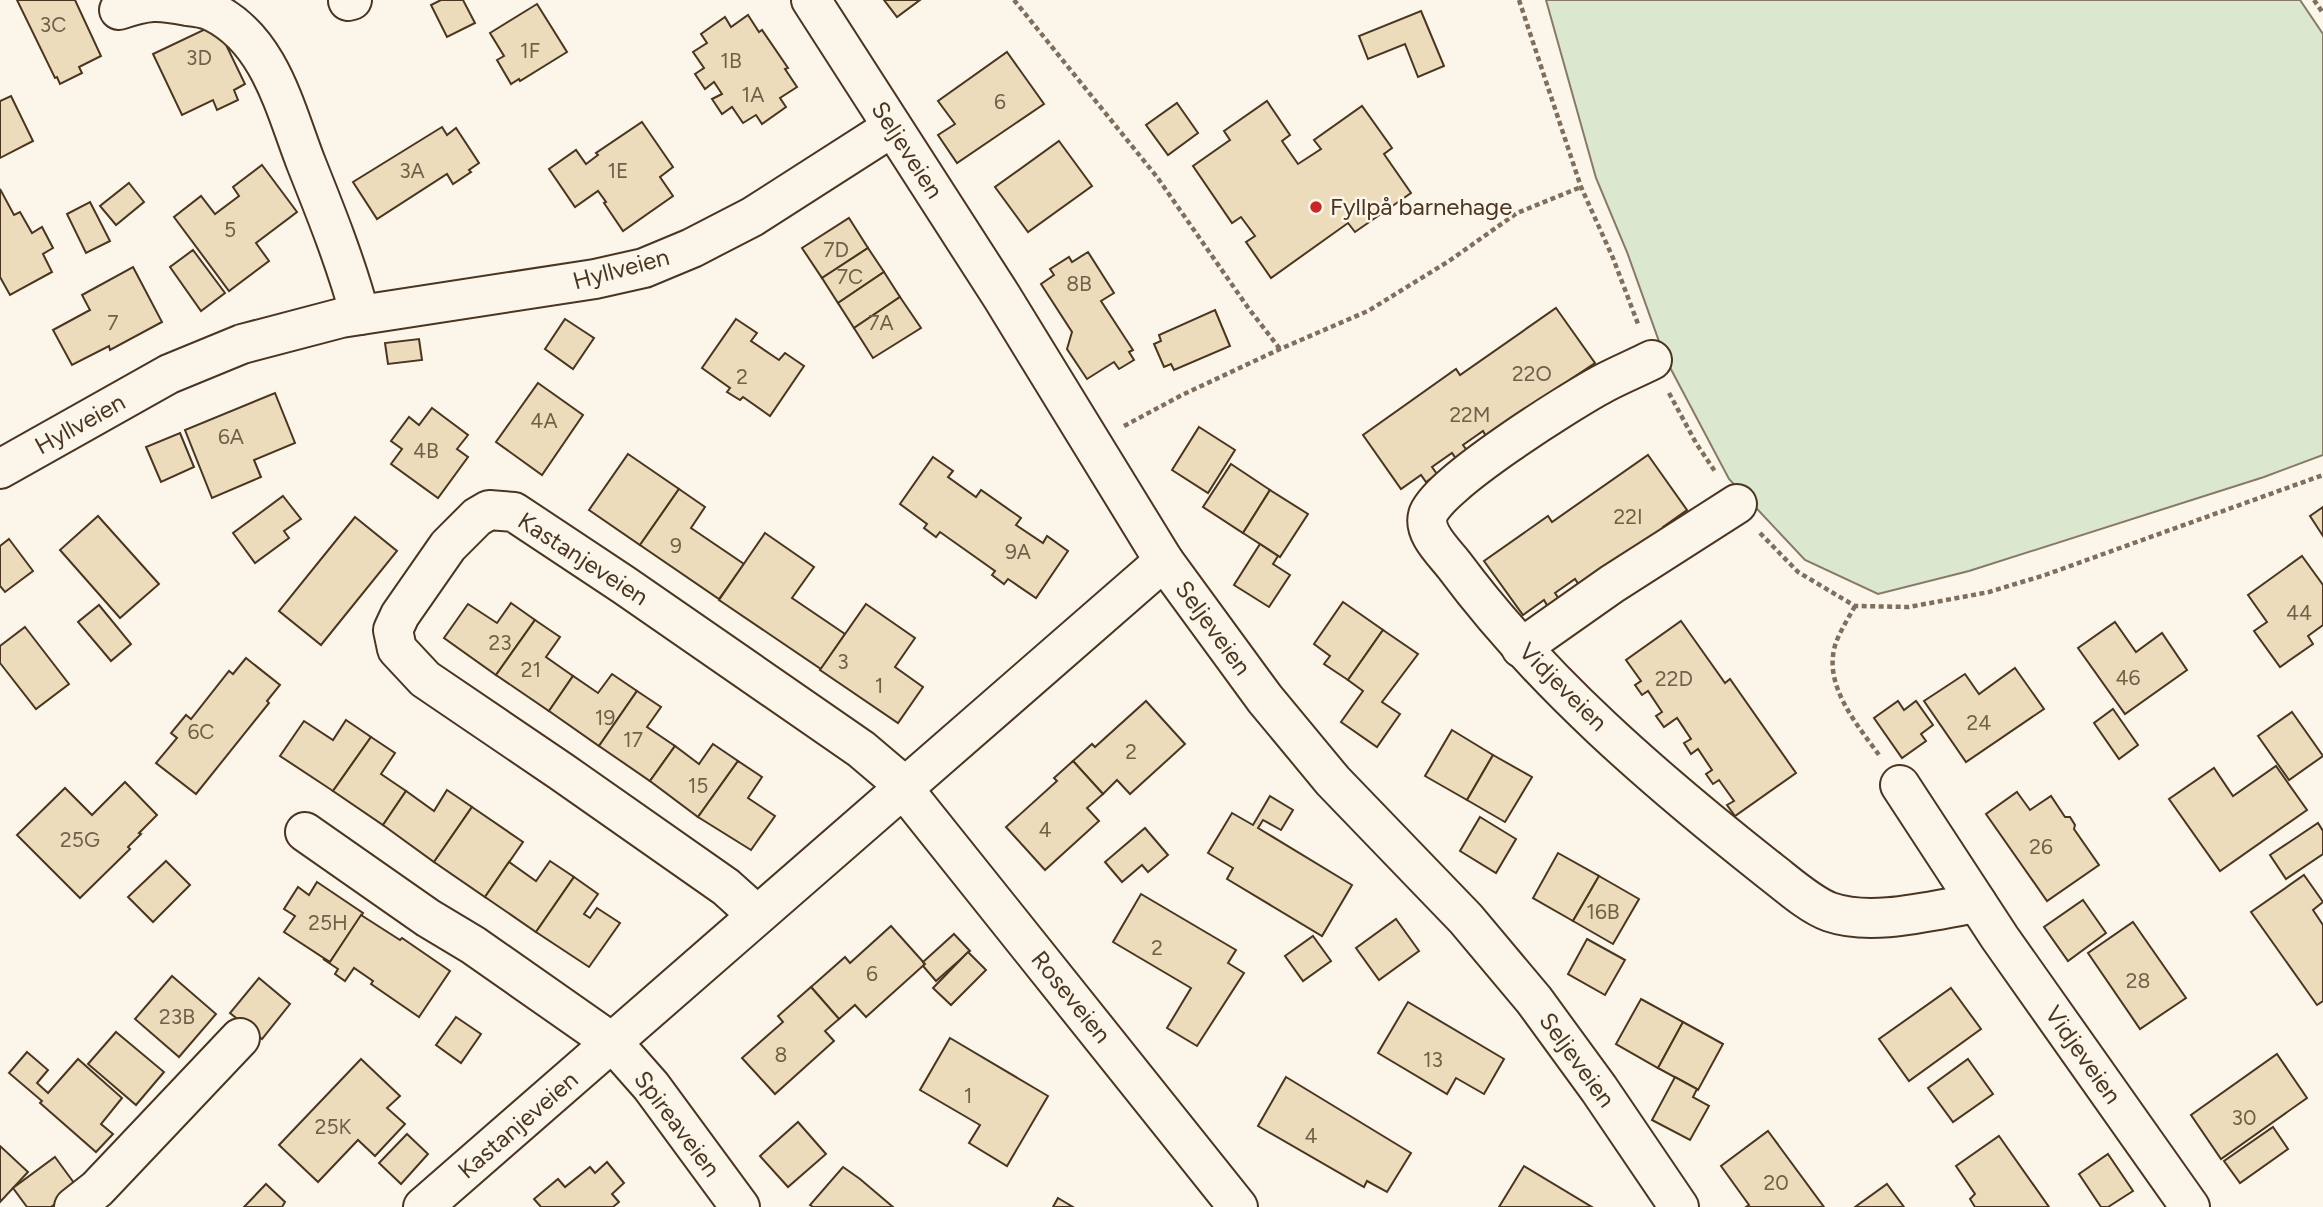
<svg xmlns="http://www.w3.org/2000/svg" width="2323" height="1207" font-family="Figtree,sans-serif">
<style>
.green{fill:#dce7d0;stroke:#887966;stroke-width:2}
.building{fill:#ecdcbc;stroke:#4a3520;stroke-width:2}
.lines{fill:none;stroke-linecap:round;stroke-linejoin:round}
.minor-casing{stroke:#4a3520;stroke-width:42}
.path{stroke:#7f6f5c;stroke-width:4.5;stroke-dasharray:5 3.5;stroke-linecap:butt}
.minor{stroke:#fbf6e9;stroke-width:38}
.poi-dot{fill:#c62828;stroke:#fbf6e9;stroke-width:2.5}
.labels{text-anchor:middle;stroke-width:5;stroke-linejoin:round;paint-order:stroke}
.number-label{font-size:21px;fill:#725f47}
.street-label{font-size:24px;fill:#4a3520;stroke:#fbf6e9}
.poi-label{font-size:24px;fill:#4a3520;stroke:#fbf6e9;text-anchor:start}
</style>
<rect width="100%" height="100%" fill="#fbf6e9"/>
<path class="green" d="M1546,0H2300L2323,34V455L2264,477L1969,571L1878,594L1805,560L1729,479L1665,358L1627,252L1596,178Z"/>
<g class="building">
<path d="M17,0H75L101,56L79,67L82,73L60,84L57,77L55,78Z"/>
<path d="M441,0H463L475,23L447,37L431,5Z"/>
<path d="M884,0H920L897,17Z"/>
<path d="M537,4L567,52L520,81L519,79L511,84L497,60L504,56L490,33Z"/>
<path d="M1421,11L1444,66L1418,77L1405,44L1368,59L1359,36Z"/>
<path d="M748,15L759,32L762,30L788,68L785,69L797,87L780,98L786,107L762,124L756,115L743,123L732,107L722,114L712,99L722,94L714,82L705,89L695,74L704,68L693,52L707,43L701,34L725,17L731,27Z"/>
<path d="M216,24L245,84L234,90L238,100L217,110L213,100L182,115L153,54Z"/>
<path d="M1007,52L1044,104L957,163L938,135L955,124L938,101Z"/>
<path d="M11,96L33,141L0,158V101Z"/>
<path d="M1267,101L1290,135L1282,141L1298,164L1321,149L1314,140L1362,106L1392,148L1384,154L1411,193L1355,232L1348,223L1271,278L1246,242L1255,236L1241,217L1232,223L1193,166L1230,140L1224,131Z"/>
<path d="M1177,103L1198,133L1168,155L1146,125Z"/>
<path d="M642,122L673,167L660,177L673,196L623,231L604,203L606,202L598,191L575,207L549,169L576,150L586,164L598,155L596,153Z"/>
<path d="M442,127L447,135L456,128L479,163L469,170L471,172L453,184L447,174L377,219L353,182Z"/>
<path d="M1059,141L1092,186L1028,232L995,187Z"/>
<path d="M262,165L297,212L256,243L269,261L229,291L174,217L201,196L215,214L239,196L233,187Z"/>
<path d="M129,183L144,202L116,225L100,206Z"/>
<path d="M0,189L14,215L20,212L32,233L42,227L53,248L43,254L52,272L10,295L0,277Z"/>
<path d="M90,202L110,241L86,253L67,214Z"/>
<path d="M849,218L868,248L822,278L802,248Z"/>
<path d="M868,248L884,272L838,303L822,278Z"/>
<path d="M193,250L225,293L201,311L170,267Z"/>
<path d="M1088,252L1114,293L1101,301L1133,350L1129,352L1134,360L1119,369L1114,362L1087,379L1067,349L1072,332L1041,284L1054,275L1050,269L1069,257L1072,262Z"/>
<path d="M133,267L162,322L110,350L109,346L72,365L53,330L90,310L82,295Z"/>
<path d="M884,272L900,297L854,328L838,303Z"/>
<path d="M900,297L921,328L873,358L854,328Z"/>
<path d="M1556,308L1595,363L1571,379L1575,386L1487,438L1483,431L1463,445L1468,452L1457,460L1452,453L1432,467L1437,474L1426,482L1421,475L1401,489L1363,435L1456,369L1460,375Z"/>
<path d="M1215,310L1230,346L1174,370L1171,364L1164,367L1154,344L1161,341L1159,335Z"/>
<path d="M565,319L594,338L573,369L545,349Z"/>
<path d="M736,319L757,333L751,341L779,360L785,353L804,366L770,416L743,397L740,400L727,392L730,388L702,368Z"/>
<path d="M419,339L422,360L388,364L385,343Z"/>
<path d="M538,383L583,415L542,475L496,442Z"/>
<path d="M275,393L295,443L254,460L261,477L212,498L185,430Z"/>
<path d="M432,408L468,435L457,449L468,457L438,498L391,464L402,449L391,441L409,417L419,425Z"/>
<path d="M1199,427L1235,450L1208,493L1172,470Z"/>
<path d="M180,433L194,467L161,482L146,447Z"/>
<path d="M628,454L679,489L640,545L589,510Z"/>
<path d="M1648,455L1687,510L1663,527L1667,533L1646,548L1642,542L1579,585L1575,579L1555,593L1559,599L1548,607L1544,600L1523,615L1484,561L1548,516L1552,522Z"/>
<path d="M933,457L953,471L948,477L976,497L981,490L1021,518L1016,525L1043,543L1047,536L1068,551L1036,598L1008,579L1004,584L992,575L995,571L940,532L936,537L924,528L927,524L900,504Z"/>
<path d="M1231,464L1270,490L1243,533L1203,507Z"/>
<path d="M679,489L705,507L691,528L744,564L719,599L640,545Z"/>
<path d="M1270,490L1308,514L1280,557L1243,533Z"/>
<path d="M283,496L301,519L284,531L289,538L255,563L233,533Z"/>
<path d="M2323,507V536L2310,516Z"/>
<path d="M98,516L159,584L120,618L60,550Z"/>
<path d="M355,517L397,551L321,645L279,611Z"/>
<path d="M765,533L814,567L792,598L845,634L821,669L719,600Z"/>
<path d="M9,539L33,571L5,592L0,586V546Z"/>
<path d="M1260,544L1278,556L1273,564L1290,575L1269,607L1234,585Z"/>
<path d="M2302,556L2323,585V625L2308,636L2313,644L2280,667L2254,631L2267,622L2248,595Z"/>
<path d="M1343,602L1383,630L1348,680L1324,664L1330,656L1314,644Z"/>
<path d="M511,603L535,620L496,675L444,638L468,604L497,623Z"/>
<path d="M866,604L915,638L895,667L923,687L898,723L820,670Z"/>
<path d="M99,605L131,644L111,661L78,622Z"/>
<path d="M535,620L560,637L546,657L573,676L549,711L496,675Z"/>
<path d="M1681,621L1725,683L1730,679L1796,773L1735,816L1727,805L1734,801L1719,780L1713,784L1706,774L1712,770L1698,749L1691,754L1684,743L1691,739L1677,718L1664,727L1656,716L1662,712L1648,691L1642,695L1635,685L1641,681L1626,660Z"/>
<path d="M2115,622L2136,652L2162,633L2187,670L2125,714L2078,648Z"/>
<path d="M25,627L69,684L36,709L0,663V646Z"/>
<path d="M1383,630L1418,654L1382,702L1400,714L1377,747L1341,722L1363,691L1348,680Z"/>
<path d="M246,658L280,685L267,701L269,703L196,794L156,763L177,738L171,733L186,715L191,719L229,671L233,674Z"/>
<path d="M2015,668L2044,709L1966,762L1924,701L1965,674L1979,694Z"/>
<path d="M612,674L637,691L599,746L549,711L573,676L598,693Z"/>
<path d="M637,691L661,707L647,727L675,746L650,781L599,746Z"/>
<path d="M1146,701L1185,744L1130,794L1117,780L1103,794L1073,761L1092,744L1095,747Z"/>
<path d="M1898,701L1904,710L1916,701L1933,725L1921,734L1926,741L1902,758L1874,718Z"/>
<path d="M2113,709L2138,745L2119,759L2094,723Z"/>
<path d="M2292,712L2323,756L2289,780L2258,736Z"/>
<path d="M346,720L371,737L333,791L280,756L304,721L333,740Z"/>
<path d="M1452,730L1493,755L1467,800L1425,776Z"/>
<path d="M371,737L395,753L381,774L406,791L383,825L333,791Z"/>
<path d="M713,744L738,761L698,817L650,781L675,746L699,764Z"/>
<path d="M1493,755L1532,777L1505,822L1467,800Z"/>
<path d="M738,761L762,777L748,798L775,816L751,850L698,817Z"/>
<path d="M1073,761L1103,794L1087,808L1099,821L1045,870L1006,827L1057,781L1054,778Z"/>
<path d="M2276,766L2307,810L2220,871L2169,799L2214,768L2233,796Z"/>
<path d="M125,782L157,815L139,833L141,834L128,847L130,849L80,898L17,835L65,788L92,815Z"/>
<path d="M447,790L472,807L434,862L383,825L406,791L434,811Z"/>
<path d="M2017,792L2030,810L2051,796L2065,817H2070L2075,825L2074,829L2099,865L2047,901L1986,814Z"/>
<path d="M1270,796L1293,810L1281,830L1263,820L1258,828L1352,885L1322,936L1227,879L1233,868L1208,853L1232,813L1253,825Z"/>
<path d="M472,807L523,842L485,897L434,862Z"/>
<path d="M1480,817L1516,839L1496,873L1460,851Z"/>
<path d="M2318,823L2323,831V854L2286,879L2270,855Z"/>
<path d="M1145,828L1168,855L1148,872L1142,865L1122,882L1105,862Z"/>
<path d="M1558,853L1599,876L1573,921L1533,898Z"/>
<path d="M166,861L190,885L153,922L128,897Z"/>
<path d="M550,861L574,877L536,932L485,897L509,862L536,881Z"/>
<path d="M2304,875L2323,902L2313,910L2323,925V1001L2317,1005L2251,912Z"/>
<path d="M1599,876L1639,899L1613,944L1573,921Z"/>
<path d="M574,877L598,894L584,914L590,918L597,908L620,923L589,967L536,932Z"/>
<path d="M317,882L363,913L330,962L284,932L295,916L284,909L298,887L309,895Z"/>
<path d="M1141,894L1236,950L1228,963L1244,973L1197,1046L1167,1028L1191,988L1113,942Z"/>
<path d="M2083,900L2106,933L2068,961L2044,927Z"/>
<path d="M361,915L400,940L402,938L450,971L419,1017L371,984L373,981L354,968L345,981L335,974L338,969L323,959L330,962Z"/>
<path d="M1396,919L1419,951L1379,980L1356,948Z"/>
<path d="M2133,922L2186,998L2140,1029L2088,953Z"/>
<path d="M891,926L925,964L866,1017L855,1005L839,1019L811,987L845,957L850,963Z"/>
<path d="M954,934L970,951L936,981L923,966L925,964L923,962Z"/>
<path d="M1313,936L1331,961L1303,981L1285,956Z"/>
<path d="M1587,939L1625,960L1605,995L1568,974Z"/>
<path d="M968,952L986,970L951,1005L933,988Z"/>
<path d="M172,976L216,1014L179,1057L135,1019Z"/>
<path d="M259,978L290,1004L262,1039L230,1013Z"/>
<path d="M811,987L839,1019L825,1031L834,1041L775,1094L742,1058L783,1022L778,1016Z"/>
<path d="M1951,988L1981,1029L1909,1081L1879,1039Z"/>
<path d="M1641,999L1683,1022L1658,1068L1616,1044Z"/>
<path d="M1408,1002L1504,1059L1484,1094L1456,1078L1447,1094L1378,1053Z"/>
<path d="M456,1017L481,1034L461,1063L436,1045Z"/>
<path d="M1683,1022L1723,1044L1698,1090L1658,1068Z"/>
<path d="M116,1032L164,1072L136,1105L88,1064Z"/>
<path d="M950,1038L1048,1096L1007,1166L969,1143L980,1125L920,1090Z"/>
<path d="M27,1052L48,1070L37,1083L48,1093L78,1059L122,1098L101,1124L113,1134L96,1152L40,1103L42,1101L9,1073Z"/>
<path d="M2277,1054L2307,1098L2221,1159L2191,1115Z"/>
<path d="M361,1059L400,1096L387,1108L405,1124L375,1156L358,1140L318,1182L279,1145Z"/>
<path d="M1968,1059L1993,1094L1953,1122L1928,1088Z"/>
<path d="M1286,1077L1411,1153L1387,1192L1367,1181L1364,1187L1258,1126Z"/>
<path d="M1675,1077L1697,1089L1693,1097L1709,1106L1690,1140L1652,1120Z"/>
<path d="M798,1122L826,1154L788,1187L760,1156Z"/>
<path d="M2273,1127L2288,1149L2240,1183L2224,1161Z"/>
<path d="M1768,1131L1824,1207H1746L1749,1205L1721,1166Z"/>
<path d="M407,1134L428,1154L401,1184L379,1163Z"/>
<path d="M1999,1136L2049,1207H1975L1970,1199L1975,1194L1956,1166Z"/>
<path d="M0,1146L28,1172L0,1202Z"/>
<path d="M2108,1154L2133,1191L2108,1207H2101L2079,1174Z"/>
<path d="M55,1157L77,1187L51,1207H27L13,1188Z"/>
<path d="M607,1162L624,1183L612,1194L619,1202L613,1207H541L534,1199L558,1179L565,1187L590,1167L595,1173Z"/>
<path d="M1524,1166L1592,1207H1499Z"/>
<path d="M843,1167L860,1179L893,1207H813L810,1205Z"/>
<path d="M266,1184L285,1202L282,1207H244Z"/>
<path d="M1887,1184L1904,1207H1855Z"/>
<path d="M1058,1198L1073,1207H1053Z"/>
</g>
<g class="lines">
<defs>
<g id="minor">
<path d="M811,0L1002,297L1164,561L1265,699L1333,781L1466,919L1534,1000L1599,1089L1679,1207"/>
<path d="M348,1L352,0"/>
<path d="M119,10C148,0 158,0 187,6C196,7 206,8 213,12C270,40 285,109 306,163C326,213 346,263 360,315"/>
<path d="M1652,360C1636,368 1619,375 1604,383C1572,400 1435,486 1428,515C1423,533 1444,552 1454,565C1541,682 1655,780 1769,870C1786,883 1810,905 1830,912C1873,927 1933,910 1977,903"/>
<path d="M0,469L169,374L242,344L341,318L595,279L644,268L692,248L752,217L891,128"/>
<path d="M1521,648L1612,584L1737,504"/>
<path d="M1900,785L2000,938L2190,1207"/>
<path d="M305,832L428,918L473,945L613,1043L651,1086L740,1207"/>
<path d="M757,915L726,887L562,772L425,679L397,649L393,630L400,615L448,546L477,517L489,510L514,512L624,585L861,749L894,777L1238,1207"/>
<path d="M74,1207L97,1189L240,1038"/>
<path d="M423,1207L1164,561"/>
</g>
</defs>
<use href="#minor" class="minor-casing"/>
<g class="path">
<path d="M1014,0L1157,177L1249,309L1280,349"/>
<path d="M1519,0L1581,187L1613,258L1638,324"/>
<path d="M2314,0L2323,13"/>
<path d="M1669,393L1696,443L1716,473"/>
<path d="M1124,426L1182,395L1280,349L1368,311L1449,261L1517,213L1581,187"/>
<path d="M1760,533L1798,572L1855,606L1909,607L1989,592L2045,575L2323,475"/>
<path d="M1855,606C1849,617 1842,628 1837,640C1820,682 1856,723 1879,755"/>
</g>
<use href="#minor" class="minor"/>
</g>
<circle class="poi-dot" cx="1316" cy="207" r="7"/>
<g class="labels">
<g class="number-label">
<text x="53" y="32">3C</text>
<text x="530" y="58">1F</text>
<text x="199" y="65">3D</text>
<text x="731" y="68">1B</text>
<text x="753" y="102">1A</text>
<text x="1000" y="109">6</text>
<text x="412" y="178">3A</text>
<text x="618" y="178">1E</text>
<text x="230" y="237">5</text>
<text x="836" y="257">7D</text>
<text x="850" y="284">7C</text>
<text x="1079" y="291">8B</text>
<text x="113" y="330">7</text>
<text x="881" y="330">7A</text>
<text x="1532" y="381">22O</text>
<text x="742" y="384">2</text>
<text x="1470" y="422">22M</text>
<text x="544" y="428">4A</text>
<text x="231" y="444">6A</text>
<text x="426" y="458">4B</text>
<text x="1628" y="524">22I</text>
<text x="676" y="553">9</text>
<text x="1018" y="559">9A</text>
<text x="2299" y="620">44</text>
<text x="500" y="650">23</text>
<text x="843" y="669">3</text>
<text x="531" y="677">21</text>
<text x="2128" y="685">46</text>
<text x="1674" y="686">22D</text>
<text x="879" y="693">1</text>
<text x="605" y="725">19</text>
<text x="1979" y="730">24</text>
<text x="201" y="739">6C</text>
<text x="633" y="747">17</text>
<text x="1131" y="759">2</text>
<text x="698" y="793">15</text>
<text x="1045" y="837">4</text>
<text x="80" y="847">25G</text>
<text x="2041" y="854">26</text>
<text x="1603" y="919">16B</text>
<text x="328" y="930">25H</text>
<text x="1157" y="955">2</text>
<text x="872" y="981">6</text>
<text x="2138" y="988">28</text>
<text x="177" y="1024">23B</text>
<text x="781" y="1062">8</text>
<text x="1433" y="1067">13</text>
<text x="968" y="1103">1</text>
<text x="2244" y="1125">30</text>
<text x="333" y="1134">25K</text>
<text x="1311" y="1143">4</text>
<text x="1776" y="1190">20</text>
</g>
<g class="street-label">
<text transform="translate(907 150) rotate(57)" y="8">Seljeveien</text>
<text transform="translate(621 269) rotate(-15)" y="8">Hyllveien</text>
<text transform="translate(80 424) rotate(-29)" y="8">Hyllveien</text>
<text transform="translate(583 559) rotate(33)" y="8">Kastanjeveien</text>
<text transform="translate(1213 628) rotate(54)" y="8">Seljeveien</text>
<text transform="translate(1563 687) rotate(45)" y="8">Vidjeveien</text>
<text transform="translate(1071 997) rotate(51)" y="8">Roseveien</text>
<text transform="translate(2083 1055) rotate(55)" y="8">Vidjeveien</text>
<text transform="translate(1577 1060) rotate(54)" y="8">Seljeveien</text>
<text transform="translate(677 1124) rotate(53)" y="8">Spireaveien</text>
<text transform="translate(518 1125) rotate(-41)" y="8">Kastanjeveien</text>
</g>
<g class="poi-label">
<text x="1330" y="215">Fyllpå barnehage</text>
</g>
</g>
</svg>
